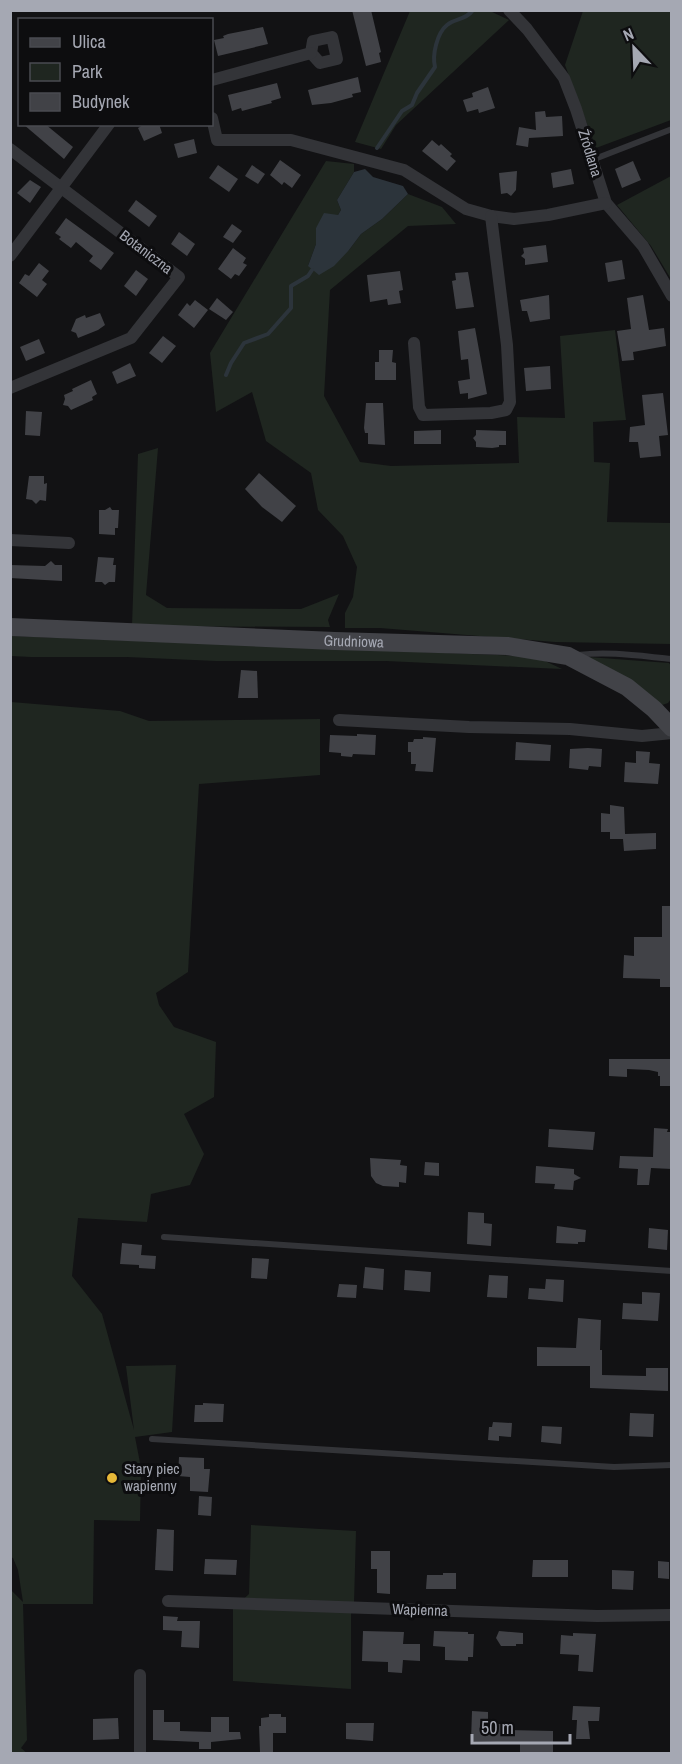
<svg xmlns="http://www.w3.org/2000/svg" width="682" height="1764" font-family="'Archivo Narrow',sans-serif">
<style>
.green{fill:#1f2620}
.water{fill:#2c343b}
.lines{fill:none;stroke-linecap:round;stroke-linejoin:round}
.stream{stroke:#2c343b;stroke-width:4}
.building{fill:#414247}
.lane{stroke:#333438;stroke-width:6}
.street{stroke:#333438;stroke-width:12}
.secondary{stroke:#424348;stroke-width:18}
.poi-dot{fill:#e6b838;stroke:#0d0d0f;stroke-width:2}
.labels{text-anchor:middle;stroke-width:6;stroke-linejoin:round;paint-order:stroke}
.street-label{font-size:15px;fill:#a5a8b3;stroke:#0d0d0f}
.poi-label{font-size:15px;fill:#a5a8b3;stroke:#0d0d0f;text-anchor:start}
</style>
<rect width="100%" height="100%" fill="#121214"/>
<g class="green">
<path d="M410,11H490L509,20L396,125L381,149L355,142Z"/>
<path d="M583,11H671V120L596,148L565,65Z"/>
<path d="M326,161L354,164V172L337,200L341,210L338,215H331L316,228V244L308,266L349,250L361,234L382,219L408,194L442,207L456,224L408,226L330,290L324,396L360,462L391,466L519,463L517,417L565,418L560,336L615,330L626,420L593,422L594,462L610,463L607,522L671,523V644L555,642L380,628H345V613L353,597L357,567L343,536L318,510L311,473L266,441L252,392L216,412L210,353Z"/>
<path d="M671,176V279L651,246L617,205Z"/>
<path d="M158,448L146,595L167,608L301,609L339,594L328,620L330,627L132,626L138,454Z"/>
<path d="M11,636L524,656L545,661L562,669L386,661H216L127,657H31L11,656Z"/>
<path d="M588,657L669,663L671,666V699L668,703L662,705Z"/>
<path d="M11,702L120,711L149,721L320,719V775L199,784L188,972L156,993L159,1005L174,1027L216,1042L214,1097L184,1114L204,1154L190,1185L151,1194L147,1222L78,1218L72,1276L102,1314L134,1430L126,1366L176,1365L172,1432L135,1437L141,1468L140,1521L94,1520L93,1604H23L27,1740L21,1748L28,1754L10,1753L11,1590L23,1602L18,1570L13,1558L10,1557Z"/>
<path d="M251,1525L356,1531L354,1603L351,1614V1689L233,1681V1609L249,1594Z"/>
</g>
<path class="water" d="M365,169L373,177L403,186L408,194L382,219L361,234L349,250L334,266L319,275L308,266L316,244V228L324,213L338,215L341,210L337,200L354,172Z"/>
<g class="lines">
<g class="stream">
<path d="M377,148L402,111L412,105L417,93L435,67C432,55 437,33 447,25C456,18 466,20 473,10"/>
<path d="M226,375L231,363L244,343L268,334L291,308V286L308,276L312,270"/>
</g>
</g>
<g class="building">
<path d="M352,10H371L381,52L379,53L381,62L366,66Z"/>
<path d="M263,27L268,44L218,56L214,40L224,38L223,36L228,34Z"/>
<path d="M358,77L361,92L352,94L353,97L331,103L312,105L308,90Z"/>
<path d="M277,83L281,98L271,101L272,103L242,111L241,108L232,111L228,95Z"/>
<path d="M488,87L495,108L479,113L478,109L467,112L463,100L473,97L472,93Z"/>
<path d="M545,111L546,117L562,116L563,136L529,138L528,147L516,145L519,127L536,130L535,112Z"/>
<path d="M23,124H45L73,147L64,159Z"/>
<path d="M145,124H159L162,133L144,141L138,128Z"/>
<path d="M194,139L197,153L178,158L174,144Z"/>
<path d="M432,140L439,146L441,144L452,154L450,156L456,161L447,171L422,151Z"/>
<path d="M280,160L301,175L292,188L284,182L282,185L270,175Z"/>
<path d="M633,161L641,180L622,188L615,169Z"/>
<path d="M218,165L238,179L229,192L209,178Z"/>
<path d="M252,165L265,174L258,184L245,176Z"/>
<path d="M571,169L574,184L553,188L551,173Z"/>
<path d="M517,171L516,190L511,196L507,193L501,194L499,173Z"/>
<path d="M30,180L41,187L30,203L17,193Z"/>
<path d="M136,200L157,216L149,227L128,211Z"/>
<path d="M66,218L114,253L101,270L89,261L93,256L76,242L71,248L59,239L61,237L55,233Z"/>
<path d="M232,224L242,231L233,243L223,237Z"/>
<path d="M179,232L195,244L187,256L171,244Z"/>
<path d="M546,245L548,262L525,265V259L521,256L524,253L523,248Z"/>
<path d="M233,248L246,258L243,263L247,265L239,276L235,274L231,279L218,269Z"/>
<path d="M622,260L625,279L608,282L605,263Z"/>
<path d="M39,263L49,271L42,280L47,284L37,297L19,283L25,274L29,276Z"/>
<path d="M136,270L148,279L136,296L124,286Z"/>
<path d="M400,271L403,290L399,291L401,303L388,305L387,299L370,302L367,275Z"/>
<path d="M468,272L474,307L456,309L452,281L456,280L455,273Z"/>
<path d="M549,295L550,319L530,322L527,311H522L520,300Z"/>
<path d="M643,295L649,330L664,328L666,346L633,352L634,360L622,361L617,331L631,329L627,298Z"/>
<path d="M217,298L233,312L226,320L209,309Z"/>
<path d="M195,300L208,310L194,328L178,315L187,303L190,306Z"/>
<path d="M100,313L105,325L98,330L78,338L76,333L71,331L76,319L85,315L86,318Z"/>
<path d="M475,328L487,394L468,399V393L460,394L458,381L470,379L468,359L461,360L458,331Z"/>
<path d="M163,336L176,346L162,363L149,353Z"/>
<path d="M39,339L45,353L26,361L20,347Z"/>
<path d="M379,350H393L392,362L396,363V380H375V362H379Z"/>
<path d="M130,363L136,376L117,384L112,372Z"/>
<path d="M550,366L551,389L526,391L524,368Z"/>
<path d="M91,380L97,394L92,397L93,400L71,410L68,406L63,405L65,399L64,395L73,391L72,389Z"/>
<path d="M663,393L668,435L659,436L661,456L640,458L638,442H629L630,427L645,425L642,395Z"/>
<path d="M366,403H383L385,445L368,444V433H365L364,428Z"/>
<path d="M26,411L42,412L40,436L25,435Z"/>
<path d="M441,430V444H414V431Z"/>
<path d="M476,430L506,431V445H499V447L492,448L476,447V442L473,438L476,435Z"/>
<path d="M259,473L296,506L282,522L262,507L245,489Z"/>
<path d="M29,476H44V484L47,483L46,501L40,500L36,504L32,500L26,499Z"/>
<path d="M110,507L112,510H119L118,528H115V535L99,534V510H105Z"/>
<path d="M98,557L114,558L113,565H116L115,582H109L105,585L102,582H95Z"/>
<path d="M51,561L55,565H62V581L10,578V565L45,566Z"/>
<path d="M241,670L257,671L258,698H238Z"/>
<path d="M357,734L376,735L375,755L353,754L352,757L341,756V753L329,752L330,735L357,736Z"/>
<path d="M423,737L436,738L433,772L415,771L416,764H411V752H408V742H413L414,739H423Z"/>
<path d="M516,742L551,745L550,761L515,760Z"/>
<path d="M588,748L602,749L601,767L589,766L588,770L569,768L570,749Z"/>
<path d="M636,751L650,752L649,763L660,764L658,784L624,782L625,762L636,763Z"/>
<path d="M610,805L624,807L625,834L656,833V849L624,851L623,839H610V832H601V813L610,814Z"/>
<path d="M662,906H672V987H660V979L623,978L624,955L634,956V937H662Z"/>
<path d="M609,1059H672V1086H660V1076H658V1072L649,1070L627,1069V1077L609,1076Z"/>
<path d="M654,1128L668,1129L667,1132H672V1169L651,1168L649,1185H637L638,1169L619,1168L620,1156L653,1157Z"/>
<path d="M549,1129L595,1132L593,1150L548,1147Z"/>
<path d="M370,1158L401,1160L400,1165L407,1166L406,1183L399,1182V1187L383,1186L376,1183L371,1176Z"/>
<path d="M425,1162L439,1163V1176L424,1175Z"/>
<path d="M536,1166L574,1169V1174L581,1178L574,1181L573,1190L554,1189L555,1184L535,1183Z"/>
<path d="M468,1212L484,1213V1223L492,1224L491,1246L467,1244Z"/>
<path d="M557,1226L586,1230L585,1242H578V1244L556,1243Z"/>
<path d="M649,1228L668,1230L667,1250L648,1248Z"/>
<path d="M122,1243L142,1245L141,1255L156,1256L155,1269L139,1268V1265L120,1264Z"/>
<path d="M252,1258L269,1259L267,1279L251,1278Z"/>
<path d="M365,1267L384,1269L383,1290L363,1288Z"/>
<path d="M405,1270L431,1272L430,1292L404,1290Z"/>
<path d="M489,1275L508,1276L507,1298L487,1297Z"/>
<path d="M546,1279L564,1280L563,1302L528,1299L529,1288L545,1289Z"/>
<path d="M339,1284L357,1285L356,1298L337,1297Z"/>
<path d="M642,1292L660,1293L658,1321L622,1319L623,1303L642,1304Z"/>
<path d="M578,1318L601,1320L600,1350H602V1375L646,1376V1368H668V1391L590,1388V1366H537V1347L576,1348Z"/>
<path d="M203,1403L224,1404L223,1422H194L195,1405H203Z"/>
<path d="M630,1413L654,1414L653,1437L629,1436Z"/>
<path d="M493,1422L512,1423L511,1437L499,1436V1441L488,1440L489,1427H492Z"/>
<path d="M542,1426L562,1427L561,1444L541,1442Z"/>
<path d="M179,1457L204,1458V1469H210L208,1492L190,1491V1477L178,1476Z"/>
<path d="M199,1496L212,1497L211,1516L198,1515Z"/>
<path d="M157,1529L174,1530L173,1571L155,1570Z"/>
<path d="M371,1551H390V1594L377,1593V1569H371Z"/>
<path d="M205,1559L237,1560L236,1575L204,1574Z"/>
<path d="M533,1560H568V1577H532Z"/>
<path d="M658,1561L669,1562V1579L658,1578Z"/>
<path d="M612,1570L634,1571L633,1590L612,1589Z"/>
<path d="M443,1573H456V1589H426L427,1575H443Z"/>
<path d="M163,1616L178,1617L177,1621H200L199,1648L181,1647L182,1631L163,1630Z"/>
<path d="M363,1631L404,1632L403,1644H420V1661L403,1660L402,1673L388,1672V1662L362,1661Z"/>
<path d="M434,1631L468,1632V1634H474L473,1657H468V1661L445,1660V1647L433,1646Z"/>
<path d="M499,1631L523,1633V1644H516V1646H501L496,1638Z"/>
<path d="M573,1633L596,1634L593,1672L578,1671L579,1655L560,1654L561,1635L573,1636Z"/>
<path d="M573,1706L600,1707L599,1721H588L590,1739H576L577,1720H572Z"/>
<path d="M153,1710H164V1722H180V1731L211,1732V1717H229V1732H240L241,1739L211,1742V1749H199V1742L153,1740Z"/>
<path d="M472,1711L488,1712V1724H507L506,1730L553,1731V1754H520V1743L471,1741Z"/>
<path d="M269,1714H281V1717H286V1733H273V1752H260L259,1726H261V1718L269,1717Z"/>
<path d="M118,1718L119,1739L93,1740V1719Z"/>
<path d="M346,1723H374L373,1741L346,1739Z"/>
</g>
<g class="lines">
<g class="lane">
<path d="M592,160L672,129"/>
<path d="M578,655C609,651 640,656 672,659"/>
<path d="M164,1237L672,1271"/>
<path d="M152,1439L614,1467L672,1465"/>
</g>
<g class="street">
<path d="M509,10L527,29L564,78L576,109L606,203L643,246L672,296"/>
<path d="M332,37L337,59L320,63L311,53L313,41Z"/>
<path d="M212,80L311,53"/>
<path d="M212,118L217,140H291L404,170L466,209L491,216L514,219L548,215L606,203"/>
<path d="M10,149L179,277L131,338L10,388"/>
<path d="M10,256L109,124"/>
<path d="M414,343L419,407L423,415L491,413L506,410L510,402L507,345L491,216"/>
<path d="M10,540L69,543"/>
<path d="M339,720L469,727L570,729L642,736L672,733"/>
<path d="M168,1601L597,1616L672,1615"/>
<path d="M140,1754V1675"/>
</g>
<path class="secondary" id="s1" d="M10,627L335,641L507,646L568,656L627,687L654,709L672,728"/>
</g>
<circle class="poi-dot" cx="112" cy="1478" r="6"/>
<g class="labels">
<g class="street-label">
<text transform="translate(590 153) rotate(73)" y="5">Źródlana</text>
<text transform="translate(146 252) rotate(37)" y="5">Botaniczna</text>
<text dy="5" stroke="none"><textPath href="#s1" startOffset="344">Grudniowa</textPath></text>
<text transform="translate(420 1610) rotate(2)" y="5">Wapienna</text>
</g>
<g class="poi-label">
<text x="124" y="1474">Stary piec<tspan x="124" dy="17">wapienny</tspan></text>
</g>
</g>
<rect width="682" height="1764" fill="none" stroke="#a5a8b3" stroke-width="24"/>
<rect x="18" y="18" width="195" height="108" fill="#0d0d0f" stroke="#4a4b51" stroke-width="1.5"/>
<rect x="30" y="38" width="30" height="9" fill="#424348" stroke="#4a4b51" stroke-width="1.5"/>
<text x="72" y="48" font-size="18" fill="#a5a8b3">Ulica</text>
<rect x="30" y="63" width="30" height="18" fill="#1f2620" stroke="#4a4b51" stroke-width="1.5"/>
<text x="72" y="78" font-size="18" fill="#a5a8b3">Park</text>
<rect x="30" y="93" width="30" height="18" fill="#414247" stroke="#4a4b51" stroke-width="1.5"/>
<text x="72" y="108" font-size="18" fill="#a5a8b3">Budynek</text>
<g transform="translate(634 48) rotate(337)" stroke="#0d0d0f" stroke-width="4.5" paint-order="stroke">
<path d="M0-4.5L10 22L0 15L-10 22Z" fill="#a5a8b3"/>
<text y="-9" font-size="16" font-weight="bold" text-anchor="middle" fill="#a5a8b3">N</text>
</g>
<path d="M472 1734v9h98v-9" fill="none" stroke="#a5a8b3" stroke-width="3"/>
<text x="481" y="1734" font-size="18" fill="#a5a8b3" stroke="#0d0d0f" stroke-width="4.5" paint-order="stroke">50 m</text>
</svg>
